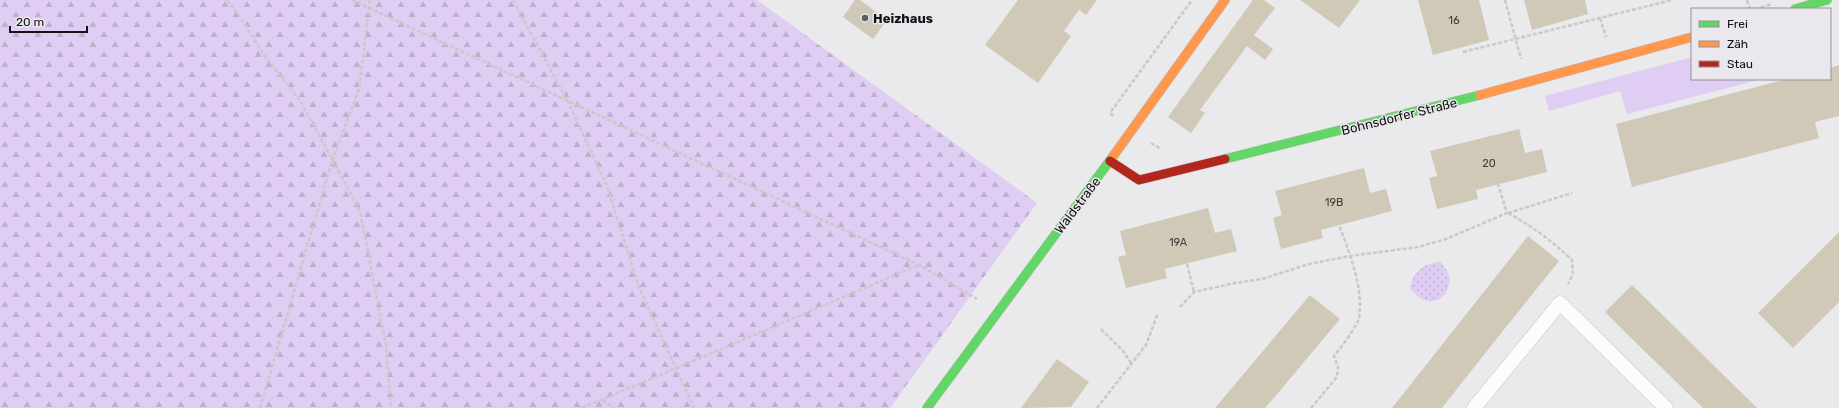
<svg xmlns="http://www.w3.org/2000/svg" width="1839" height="408" font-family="Rubik,sans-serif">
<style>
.green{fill:#e0cdf3}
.forest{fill:url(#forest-firs)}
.park{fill:url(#park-dots)}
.building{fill:#d0c9b7}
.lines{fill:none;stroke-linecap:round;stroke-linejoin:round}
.lane-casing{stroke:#c2c1c3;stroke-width:15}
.fast-casing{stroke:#c2c1c3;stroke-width:10}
.slow-casing{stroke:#c2c1c3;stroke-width:10}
.jam-casing{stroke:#c2c1c3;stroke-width:10}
.path{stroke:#c9c9c9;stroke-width:2.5;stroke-dasharray:4 2;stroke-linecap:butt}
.lane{stroke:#fcfcfc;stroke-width:14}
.fast{stroke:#63d668;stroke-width:9}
.slow{stroke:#ff974d;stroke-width:9}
.jam{stroke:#b3261e;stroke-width:9}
.poi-dot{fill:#5e5d60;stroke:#eae8ed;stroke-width:1.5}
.labels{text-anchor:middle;stroke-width:3;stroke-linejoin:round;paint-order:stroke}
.number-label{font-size:11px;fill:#42403d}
.poi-label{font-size:13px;font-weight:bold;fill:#131214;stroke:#eae8ed;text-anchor:start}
.street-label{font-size:13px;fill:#131214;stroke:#eae8ed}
</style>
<defs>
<pattern id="forest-firs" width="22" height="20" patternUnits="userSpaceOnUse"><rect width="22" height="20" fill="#e0cdf3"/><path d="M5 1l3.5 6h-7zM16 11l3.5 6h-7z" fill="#bfafcf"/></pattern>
<pattern id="park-dots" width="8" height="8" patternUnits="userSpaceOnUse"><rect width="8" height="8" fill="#e0cdf3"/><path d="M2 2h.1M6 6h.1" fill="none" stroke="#bfafcf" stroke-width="1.8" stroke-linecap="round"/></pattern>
</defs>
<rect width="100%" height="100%" fill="#eae9ec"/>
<path class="green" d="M1692,57V79H1762L1627,114L1620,91L1549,111L1545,96Z"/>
<path class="forest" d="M0,0H757L1037,203L890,408H0Z"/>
<path class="park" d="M1441,262C1443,266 1448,271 1449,276C1451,289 1443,303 1428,301C1421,300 1415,294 1410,288C1413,271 1424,263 1441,262Z"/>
<g class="building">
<path d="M855,0H860L887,20L873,39L843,17Z"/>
<path d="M1018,0H1097L1086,15L1079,10L1064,31L1071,36L1038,83L985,45Z"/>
<path d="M1253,0H1264L1275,8L1254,35L1273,49L1265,60L1247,46L1200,110L1205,113L1191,133L1168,117Z"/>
<path d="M1300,0H1360L1339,28Z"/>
<path d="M1418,0H1479L1489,40L1433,55Z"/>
<path d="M1524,0H1585L1588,14L1532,30Z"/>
<path d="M1839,65V116L1815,122L1819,138L1632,187L1616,124L1787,79H1830V68Z"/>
<path d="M1519,129L1525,153L1542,149L1547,172L1476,190L1478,199L1437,209L1429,178L1437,176L1430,151Z"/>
<path d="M1364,168L1370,193L1386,189L1392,211L1321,230L1323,238L1281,249L1273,218L1282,215L1275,191Z"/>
<path d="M1208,208L1215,233L1231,229L1237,251L1165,269L1167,278L1126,288L1118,257L1126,255L1120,231Z"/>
<path d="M1839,232V302L1793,348L1758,313Z"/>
<path d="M1528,236L1559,261L1498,337L1442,408H1392Z"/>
<path d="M1632,285L1757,408H1703L1624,331L1605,312Z"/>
<path d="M1310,295L1340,319L1278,393L1265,408H1215Z"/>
<path d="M1057,359L1089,382L1071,407L1021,408Z"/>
</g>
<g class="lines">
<defs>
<path id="lane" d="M1474,408L1560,303L1666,408"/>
<g id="fast">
<path d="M1795,9L1827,0"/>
<path d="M1225,159L1480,95"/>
<path d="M927,408L1114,155"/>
</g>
<g id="slow">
<path d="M1480,95L1692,37"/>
<path d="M1114,155L1225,0"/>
</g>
<path id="jam" d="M1110,161L1139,180L1225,159"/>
</defs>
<use href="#lane" class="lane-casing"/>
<use href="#fast" class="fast-casing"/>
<use href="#slow" class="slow-casing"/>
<use href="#jam" class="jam-casing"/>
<g class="path">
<path d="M227,0L242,20L264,55L301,102L360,211L386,345L391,408"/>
<path d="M352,0L919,265L977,299"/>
<path d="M513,0L568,102L607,186L639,287L694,408"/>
<path d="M1505,0L1521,59"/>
<path d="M1747,0L1750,9"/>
<path d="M1755,9L1772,4"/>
<path d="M1600,18L1606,37"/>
<path d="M1463,52L1672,0"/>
<path d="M1113,116L1110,113L1192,0"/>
<path d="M1151,143L1161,149"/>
<path d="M1508,213C1532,226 1552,241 1572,260L1573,274L1568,284"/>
<path d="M1508,213L1572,193"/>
<path d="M1187,264L1194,292"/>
<path d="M1180,307L1194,292L1235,283L1262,279L1309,264L1350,256L1418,247L1446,239L1507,213L1498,184"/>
<path d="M1101,329L1123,351L1131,363"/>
<path d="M603,400L614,408"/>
<path d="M260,408L332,161L359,89L370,0"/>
<path d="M582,408L919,265"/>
<path d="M1097,408L1146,345L1158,313"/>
<path d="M1311,408L1337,377L1338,367L1334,356C1340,349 1358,325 1359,318C1364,289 1349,252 1339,225"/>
</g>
<use href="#lane" class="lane"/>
<use href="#fast" class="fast"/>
<use href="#slow" class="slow"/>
<use href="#jam" class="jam"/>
</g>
<circle class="poi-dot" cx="865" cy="18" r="4"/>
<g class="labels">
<g class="number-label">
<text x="1454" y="24">16</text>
<text x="1489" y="167">20</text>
<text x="1334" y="206">19B</text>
<text x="1178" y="246">19A</text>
</g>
<g class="poi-label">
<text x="873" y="23">Heizhaus</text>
</g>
<g class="street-label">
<text transform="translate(1399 116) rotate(-14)" y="5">Bohnsdorfer Straße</text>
<text transform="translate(1077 205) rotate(-53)" y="5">Waldstraße</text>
</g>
</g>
<rect x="1691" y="8" width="140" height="72" fill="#eae8ed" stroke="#949296"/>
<rect x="1699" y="21" width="20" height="6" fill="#63d668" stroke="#949296"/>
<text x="1727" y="28" font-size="12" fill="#131214">Frei</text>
<rect x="1699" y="41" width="20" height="6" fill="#ff974d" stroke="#949296"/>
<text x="1727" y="48" font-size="12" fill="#131214">Zäh</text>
<rect x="1699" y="61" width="20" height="6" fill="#b3261e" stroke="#949296"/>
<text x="1727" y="68" font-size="12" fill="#131214">Stau</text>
<path d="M10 26v6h77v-6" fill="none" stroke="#131214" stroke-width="2"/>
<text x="16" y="26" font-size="12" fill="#131214" stroke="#eae8ed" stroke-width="3" paint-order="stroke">20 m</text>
</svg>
